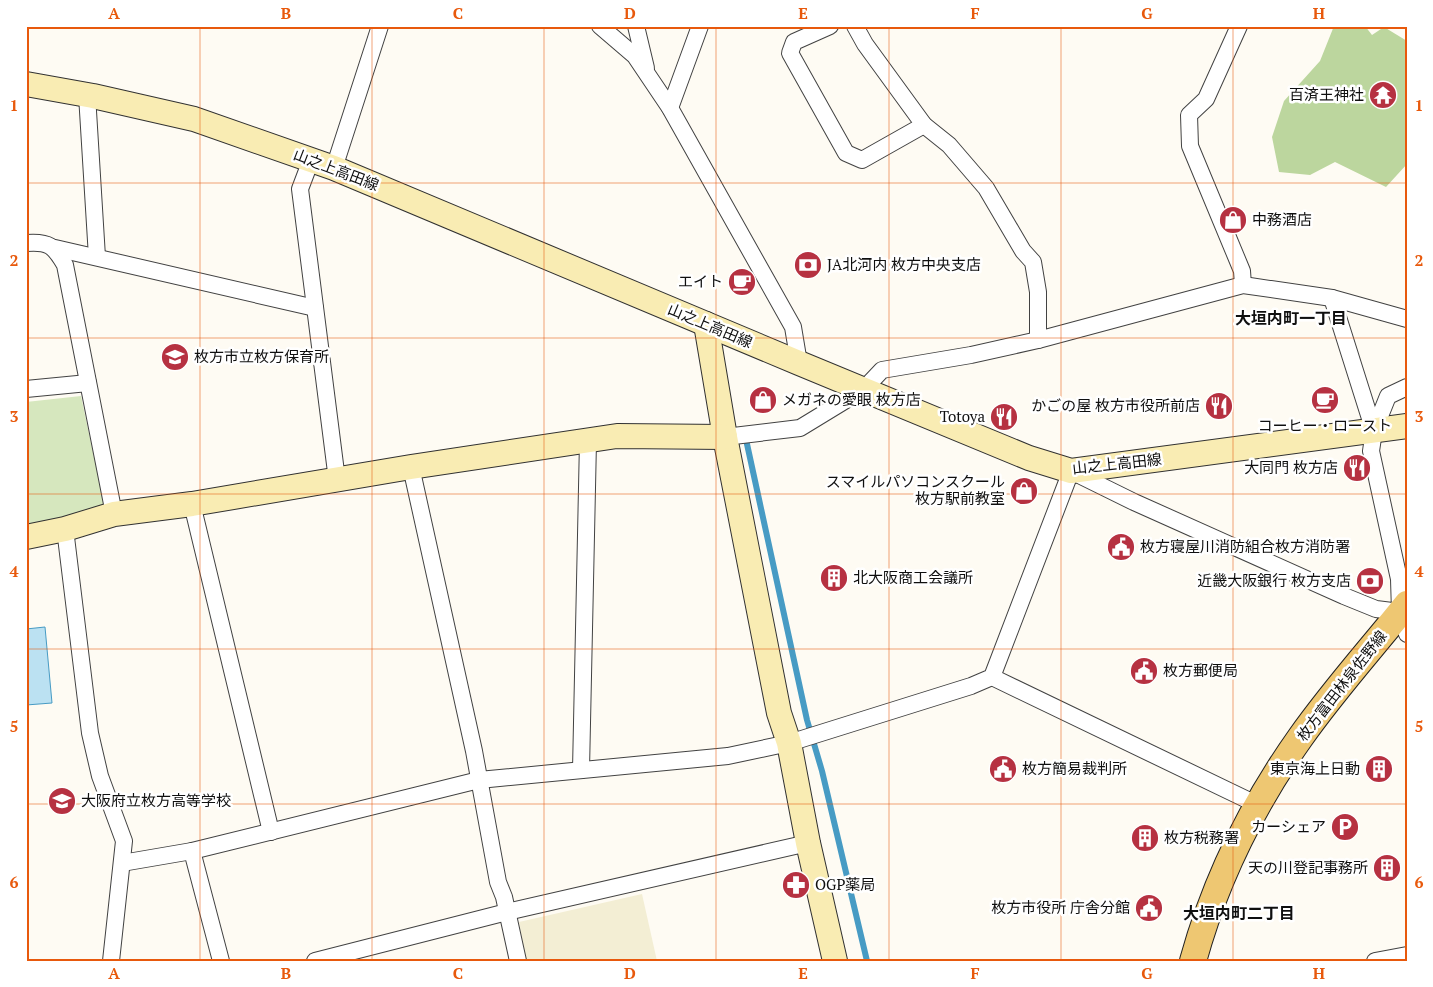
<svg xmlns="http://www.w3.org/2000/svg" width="1433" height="987" font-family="'PT Serif','Noto Sans JP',serif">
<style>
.farmland{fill:#f3eed4}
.green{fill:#d6e7be}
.forest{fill:#bcd69e}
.water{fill:#bbe1f2;stroke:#479bc4}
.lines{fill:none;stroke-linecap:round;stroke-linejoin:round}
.stream{stroke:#479bc4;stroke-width:6}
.street-casing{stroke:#424242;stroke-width:18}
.secondary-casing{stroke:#313131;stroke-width:26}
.primary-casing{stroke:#202020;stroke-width:28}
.street{stroke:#fff;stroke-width:16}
.secondary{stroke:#f9ecb3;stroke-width:24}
.primary{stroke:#eec772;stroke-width:26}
.grid{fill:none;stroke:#e8590c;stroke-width:1;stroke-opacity:0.55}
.labels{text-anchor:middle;stroke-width:5;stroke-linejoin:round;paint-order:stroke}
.poi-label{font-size:15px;fill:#0f0f0f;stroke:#fff;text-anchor:end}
.street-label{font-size:15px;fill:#0f0f0f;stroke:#fff}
.neighbourhood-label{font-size:16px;font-weight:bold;fill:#0f0f0f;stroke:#fff}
.neatline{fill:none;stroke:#e8590c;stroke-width:2}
.grid-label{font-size:16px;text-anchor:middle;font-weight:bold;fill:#e8590c}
</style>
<rect width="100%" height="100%" fill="#fefbf3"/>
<path class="farmland" d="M642,894L657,961H526L519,922Z"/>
<path class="green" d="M81,396L105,509L26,526V402Z"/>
<path class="forest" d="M1334,26H1365L1372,35L1384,27L1407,41V164L1386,187L1335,162L1310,175L1279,172L1272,137L1284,101L1320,61Z"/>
<path class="water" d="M45,627L52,703L26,705V629Z"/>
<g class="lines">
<path class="stream" d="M747,444L807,720L822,771L867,961"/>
<defs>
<g id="street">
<path d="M600,26L635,56L670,108L793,327L799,363"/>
<path d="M636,26L646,68"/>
<path d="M830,26L794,42L790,53L846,153L862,160L924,125"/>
<path d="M855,26L865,44L924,125L949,145L986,188L1023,251L1033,262L1038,292V340"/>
<path d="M1239,26L1206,99L1189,115L1190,146L1242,271L1243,285"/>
<path d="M87,95L97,257"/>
<path d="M670,108L700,26"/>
<path d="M311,160L300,189L337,480"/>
<path d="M334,168L380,26"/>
<path d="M26,243C49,241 54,246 65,265L114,514"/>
<path d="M55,248L315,308"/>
<path d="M1332,298L1374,431"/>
<path d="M26,389L88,383"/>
<path d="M725,437L800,428L864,389L882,370L971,355L1038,340L1243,285L1332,298L1407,319"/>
<path d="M411,467L474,751L498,882L504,897L518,961"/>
<path d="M192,504L271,832"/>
<path d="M65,529L90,733L100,776L124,841L111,961"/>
<path d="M1400,612L1399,579L1371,451L1374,431L1388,396L1407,387"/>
<path d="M992,677L1258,805"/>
<path d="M581,770L588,441"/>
<path d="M192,851L221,961"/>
<path d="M122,863L192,851L479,780L728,756L789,743L971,686L992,677L1071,471L1134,502L1344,596L1376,609L1400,612L1407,634"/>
<path d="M315,961L507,912L808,843"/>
<path d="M1375,961L1407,955"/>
</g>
<g id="secondary">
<path d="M26,84L93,96L194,119L334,168L799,363L1029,458L1071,471L1407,426"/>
<path d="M706,324L725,437L779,713L789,743L808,843L835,961"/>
<path d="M26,537L65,529L114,514L192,504L411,467L617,436L725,437"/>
</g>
<path id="primary" d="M1193,961C1215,881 1252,806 1300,738C1333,691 1371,649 1407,604"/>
</defs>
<use href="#street" class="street-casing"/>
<use href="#secondary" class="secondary-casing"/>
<use href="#primary" class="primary-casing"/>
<use href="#street" class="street"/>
<use href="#secondary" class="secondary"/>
<use href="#primary" class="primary"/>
</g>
<path class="grid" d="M200,26V961M372,26V961M544,26V961M716,26V961M889,26V961M1061,26V961M1233,26V961M26,183H1407M26,338H1407M26,494H1407M26,649H1407M26,804H1407"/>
<defs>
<symbol id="temple-disc" viewBox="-11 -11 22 22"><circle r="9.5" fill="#b63141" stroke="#fff"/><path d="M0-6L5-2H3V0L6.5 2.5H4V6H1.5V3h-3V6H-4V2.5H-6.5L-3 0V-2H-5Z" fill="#fff"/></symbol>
<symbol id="shop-disc" viewBox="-11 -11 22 22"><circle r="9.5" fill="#b63141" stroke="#fff"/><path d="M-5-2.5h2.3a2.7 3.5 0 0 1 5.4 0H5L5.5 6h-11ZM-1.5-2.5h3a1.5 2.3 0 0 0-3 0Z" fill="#fff"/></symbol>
<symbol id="bank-disc" viewBox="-11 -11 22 22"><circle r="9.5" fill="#b63141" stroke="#fff"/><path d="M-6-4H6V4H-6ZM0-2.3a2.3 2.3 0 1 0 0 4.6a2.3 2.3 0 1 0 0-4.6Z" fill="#fff"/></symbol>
<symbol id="cafe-disc" viewBox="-11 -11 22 22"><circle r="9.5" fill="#b63141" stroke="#fff"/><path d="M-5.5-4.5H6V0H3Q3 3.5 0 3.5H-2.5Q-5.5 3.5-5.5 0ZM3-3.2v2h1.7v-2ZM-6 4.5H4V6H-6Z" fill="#fff"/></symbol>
<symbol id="school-disc" viewBox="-11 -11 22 22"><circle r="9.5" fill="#b63141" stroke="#fff"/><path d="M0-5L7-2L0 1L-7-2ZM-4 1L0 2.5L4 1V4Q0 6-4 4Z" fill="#fff"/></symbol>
<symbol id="restaurant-disc" viewBox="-11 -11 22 22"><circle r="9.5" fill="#b63141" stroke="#fff"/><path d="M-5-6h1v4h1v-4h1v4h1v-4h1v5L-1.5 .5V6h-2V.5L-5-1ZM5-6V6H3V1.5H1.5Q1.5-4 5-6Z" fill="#fff"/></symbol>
<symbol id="civic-disc" viewBox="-11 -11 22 22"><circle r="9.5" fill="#b63141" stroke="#fff"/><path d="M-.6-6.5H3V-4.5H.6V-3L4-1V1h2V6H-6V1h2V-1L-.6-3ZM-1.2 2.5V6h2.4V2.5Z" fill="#fff"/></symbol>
<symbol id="building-disc" viewBox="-11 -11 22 22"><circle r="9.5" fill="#b63141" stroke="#fff"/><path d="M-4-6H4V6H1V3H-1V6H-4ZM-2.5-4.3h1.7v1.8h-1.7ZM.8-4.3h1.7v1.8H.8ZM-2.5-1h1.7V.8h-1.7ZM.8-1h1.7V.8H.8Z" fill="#fff"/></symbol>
<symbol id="parking-disc" viewBox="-11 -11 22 22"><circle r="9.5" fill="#b63141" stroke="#fff"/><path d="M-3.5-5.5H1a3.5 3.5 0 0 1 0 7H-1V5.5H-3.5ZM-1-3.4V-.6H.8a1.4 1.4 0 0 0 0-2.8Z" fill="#fff"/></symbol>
<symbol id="pharmacy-disc" viewBox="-11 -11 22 22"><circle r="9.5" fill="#b63141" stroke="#fff"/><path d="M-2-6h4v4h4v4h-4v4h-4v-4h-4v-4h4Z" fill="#fff"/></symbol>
</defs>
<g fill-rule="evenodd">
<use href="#temple-disc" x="1367" y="79" width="32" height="32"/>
<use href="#shop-disc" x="1217" y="204" width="32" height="32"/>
<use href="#bank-disc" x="792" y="249" width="32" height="32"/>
<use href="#cafe-disc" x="726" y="266" width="32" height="32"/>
<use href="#school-disc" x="159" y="341" width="32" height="32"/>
<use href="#shop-disc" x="747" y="384" width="32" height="32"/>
<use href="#cafe-disc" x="1309" y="384" width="32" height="32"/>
<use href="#restaurant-disc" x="1203" y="390" width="32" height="32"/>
<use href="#restaurant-disc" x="988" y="401" width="32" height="32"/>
<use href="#restaurant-disc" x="1341" y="452" width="32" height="32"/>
<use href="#shop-disc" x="1008" y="475" width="32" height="32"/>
<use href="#civic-disc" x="1105" y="531" width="32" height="32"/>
<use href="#building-disc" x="818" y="562" width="32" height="32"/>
<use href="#bank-disc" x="1354" y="565" width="32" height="32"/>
<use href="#civic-disc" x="1128" y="655" width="32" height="32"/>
<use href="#civic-disc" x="987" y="753" width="32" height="32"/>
<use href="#building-disc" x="1363" y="753" width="32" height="32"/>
<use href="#school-disc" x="46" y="785" width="32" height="32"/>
<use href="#parking-disc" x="1329" y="811" width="32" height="32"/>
<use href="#building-disc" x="1129" y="822" width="32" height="32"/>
<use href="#building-disc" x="1371" y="852" width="32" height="32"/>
<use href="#pharmacy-disc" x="780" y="869" width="32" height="32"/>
<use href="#civic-disc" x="1133" y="892" width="32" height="32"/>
</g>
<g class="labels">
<g class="poi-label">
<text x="1364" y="100">百済王神社</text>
<text x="1252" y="225" text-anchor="start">中務酒店</text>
<text x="827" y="270" text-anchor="start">JA北河内 枚方中央支店</text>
<text x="723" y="287">エイト</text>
<text x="194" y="362" text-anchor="start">枚方市立枚方保育所</text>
<text x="782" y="405" text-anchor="start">メガネの愛眼 枚方店</text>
<text x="1200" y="411">かごの屋 枚方市役所前店</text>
<text x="985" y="422">Totoya</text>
<text x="1325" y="431" text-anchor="middle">コーヒー・ロースト</text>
<text x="1338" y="473">大同門 枚方店</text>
<text x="1005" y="487">スマイルパソコンスクール<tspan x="1005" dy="17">枚方駅前教室</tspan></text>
<text x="1140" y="552" text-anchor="start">枚方寝屋川消防組合枚方消防署</text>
<text x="853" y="583" text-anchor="start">北大阪商工会議所</text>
<text x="1351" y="586">近畿大阪銀行 枚方支店</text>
<text x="1163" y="676" text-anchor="start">枚方郵便局</text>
<text x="1022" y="774" text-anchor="start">枚方簡易裁判所</text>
<text x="1360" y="774">東京海上日動</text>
<text x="81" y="806" text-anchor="start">大阪府立枚方高等学校</text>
<text x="1326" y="832">カーシェア</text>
<text x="1164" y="843" text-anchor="start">枚方税務署</text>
<text x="1368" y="873">天の川登記事務所</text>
<text x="815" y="890" text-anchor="start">OGP薬局</text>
<text x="1130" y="913">枚方市役所 庁舎分館</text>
</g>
<g class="street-label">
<text transform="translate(336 170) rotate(21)" y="5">山之上高田線</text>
<text transform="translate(710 326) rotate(23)" y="5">山之上高田線</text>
<text transform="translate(1117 464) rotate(-6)" y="5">山之上高田線</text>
<text transform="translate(1342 686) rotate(-52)" y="5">枚方富田林泉佐野線</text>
</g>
<g class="neighbourhood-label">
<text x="1291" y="324">大垣内町一丁目</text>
<text x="1239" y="919">大垣内町二丁目</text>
</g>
</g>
<rect width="1433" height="987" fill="none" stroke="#ffffff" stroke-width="55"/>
<rect x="28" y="28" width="1378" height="932" class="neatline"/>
<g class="grid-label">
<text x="114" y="19">A</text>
<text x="286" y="19">B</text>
<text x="458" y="19">C</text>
<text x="630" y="19">D</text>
<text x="803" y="19">E</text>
<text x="975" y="19">F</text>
<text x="1147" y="19">G</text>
<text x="1319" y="19">H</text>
<text x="14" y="111">1</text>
<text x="1419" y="111">1</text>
<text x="14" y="266">2</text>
<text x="1419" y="266">2</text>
<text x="14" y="422">3</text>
<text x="1419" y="422">3</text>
<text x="14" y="577">4</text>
<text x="1419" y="577">4</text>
<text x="14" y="732">5</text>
<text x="1419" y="732">5</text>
<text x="14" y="888">6</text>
<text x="1419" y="888">6</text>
<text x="114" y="979">A</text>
<text x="286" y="979">B</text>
<text x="458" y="979">C</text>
<text x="630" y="979">D</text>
<text x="803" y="979">E</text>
<text x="975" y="979">F</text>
<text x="1147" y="979">G</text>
<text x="1319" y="979">H</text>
</g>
</svg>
